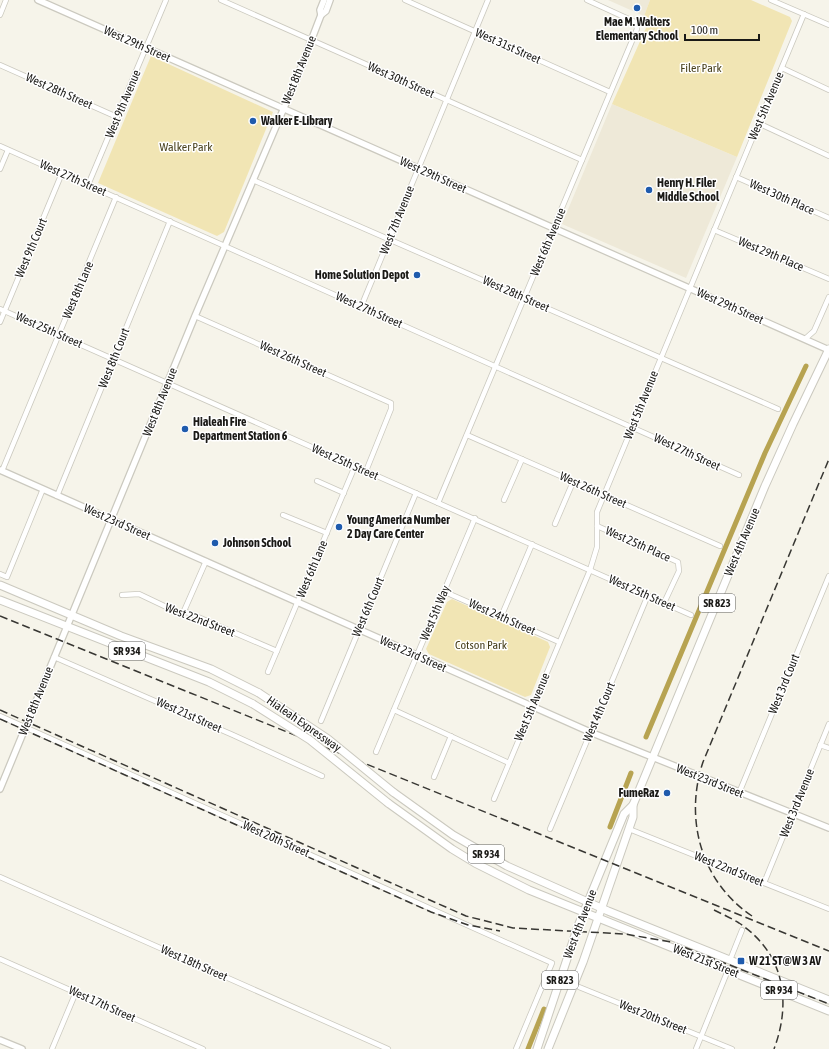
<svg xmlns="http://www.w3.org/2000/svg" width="829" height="1049" font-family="'Asap Condensed',sans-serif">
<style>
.built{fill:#eee9d8}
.green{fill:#f1e5b4}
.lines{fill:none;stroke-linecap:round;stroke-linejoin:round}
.canal{stroke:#b7a351;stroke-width:5}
.minor-casing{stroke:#cbc9bf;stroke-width:6}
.tertiary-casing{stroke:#cbc9bf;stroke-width:8}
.primary-casing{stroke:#cbc9bf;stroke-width:9}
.minor{stroke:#fff;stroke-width:4.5}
.tertiary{stroke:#fff;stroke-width:5.5}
.primary{stroke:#fff;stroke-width:7}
.rail{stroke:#383733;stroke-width:1.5;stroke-dasharray:8 4;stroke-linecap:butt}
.primary-bridge-casing{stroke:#cbc9bf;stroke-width:9;stroke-linecap:butt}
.primary-bridge{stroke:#fff;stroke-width:7}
.poi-dot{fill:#1f5bad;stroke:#fff;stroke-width:1.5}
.labels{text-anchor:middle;stroke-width:3;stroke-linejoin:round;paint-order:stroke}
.shield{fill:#fff;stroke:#5f5e5c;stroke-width:1}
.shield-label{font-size:11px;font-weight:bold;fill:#1a1916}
.poi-label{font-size:12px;font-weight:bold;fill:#1a1916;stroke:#fff;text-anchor:start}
.street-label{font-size:12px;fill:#1a1916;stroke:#fff}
.park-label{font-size:12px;fill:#473f1b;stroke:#fff}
</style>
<rect width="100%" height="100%" fill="#f6f4ea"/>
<g class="built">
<path d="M608,0H650L644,16Z"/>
<path d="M612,104L737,157L686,278L562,224Z"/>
</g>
<g class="green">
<path d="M650,0H751L790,17L792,21L737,157L612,104L650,19L644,16Z"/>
<path d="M151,56L273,112L224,232L217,236L98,183Z"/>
<path d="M452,599L548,642L550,647L531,695L525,697L429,654L426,649L447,602Z"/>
</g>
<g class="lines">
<g class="canal">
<path d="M646,737L765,453L806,366"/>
<path d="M610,827L631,773"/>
<path d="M528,1049L544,1009"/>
</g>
<defs>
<g id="minor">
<path d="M221,0L582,160"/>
<path d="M405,0L610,92"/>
<path d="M771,0L829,25"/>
<path d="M0,15L6,0"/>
<path d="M0,65L117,117"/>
<path d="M782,68L829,90"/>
<path d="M758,123L829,156"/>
<path d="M0,146L739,475"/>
<path d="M0,169L8,150"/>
<path d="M736,177L829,218"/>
<path d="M253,180L778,409"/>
<path d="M88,185L166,0"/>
<path d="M714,230L829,279"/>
<path d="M361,307L488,0"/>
<path d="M0,309L691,615"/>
<path d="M195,316L391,403V409L366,471"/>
<path d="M0,322L62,173"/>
<path d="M805,339L814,331L829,297"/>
<path d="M467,435L720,546"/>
<path d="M2,471L116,197"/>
<path d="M317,481L344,493"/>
<path d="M57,496L170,221"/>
<path d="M504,500L522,459"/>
<path d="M438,503L637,29L636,24L633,21L587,0"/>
<path d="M283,515L327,533"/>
<path d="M555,524L573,482"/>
<path d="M597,526L678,562L679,571L664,603"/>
<path d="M0,574L7,577L43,489"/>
<path d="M445,592L559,642"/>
<path d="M122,595L139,594L179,613L184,611L277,651"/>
<path d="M184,611L206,561"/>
<path d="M501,617L532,544"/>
<path d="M54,657L233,735L322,776"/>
<path d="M268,672L355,466"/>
<path d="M394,710L509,763"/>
<path d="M0,716L552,963L516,1049"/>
<path d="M321,721L416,493"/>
<path d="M820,745L829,748"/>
<path d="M376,752L475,518"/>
<path d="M434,777L451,736"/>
<path d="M739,793L829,576"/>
<path d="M494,799L590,570L597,547V512L804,14"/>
<path d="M550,829L648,595"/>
<path d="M629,829L829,909"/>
<path d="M0,877L388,1049"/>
<path d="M764,883L829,724"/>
<path d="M0,959L203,1049"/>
<path d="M730,960L742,930"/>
<path d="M574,985L732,1049"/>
<path d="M52,1049L76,992"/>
<path d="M696,1049L728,970"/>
</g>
<g id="tertiary">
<path d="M38,0L829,350"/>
<path d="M321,15L326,11L330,0"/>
<path d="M0,470L590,732L829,828"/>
<path d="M0,789L195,316L298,75L321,15L320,10L324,0"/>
<path d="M0,1040L22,1049"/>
</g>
<g id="primary">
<path d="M0,585L121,636L211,669L259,693"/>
<path d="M0,600L209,682L253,704"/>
<path d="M393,792L453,835L507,866L608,911L829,1000"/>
<path d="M388,803L452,849L475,863L529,890L829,1011"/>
<path d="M537,1049L578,926L624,814L633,805L765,486L793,424L829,349"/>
<path d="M548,1049L583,962L633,817V805"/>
</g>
</defs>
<use href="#minor" class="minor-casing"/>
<use href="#tertiary" class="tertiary-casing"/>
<use href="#primary" class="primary-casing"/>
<use href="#minor" class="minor"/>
<use href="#tertiary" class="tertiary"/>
<use href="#primary" class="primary"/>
<g class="rail">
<path d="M0,616L829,951"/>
<path d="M0,710L466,916L513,928L625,934L671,942L829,1004"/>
<path d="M0,719L431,912L468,925L500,931"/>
<path d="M714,910C722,914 731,918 739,923C784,953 792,1001 774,1049"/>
<path d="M752,916C701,882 684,819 703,762L829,459"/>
</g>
<defs>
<g id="primary-bridge">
<path d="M259,693L328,739L393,792"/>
<path d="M253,704L310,740L388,803"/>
</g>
</defs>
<use href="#primary-bridge" class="primary-bridge-casing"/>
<use href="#primary-bridge" class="primary-bridge"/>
</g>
<g class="poi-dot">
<circle cx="637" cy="8" r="4"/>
<circle cx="253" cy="121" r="4"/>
<circle cx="649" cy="190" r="4"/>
<circle cx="417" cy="275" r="4"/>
<circle cx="185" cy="429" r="4"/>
<circle cx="339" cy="527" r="4"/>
<circle cx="215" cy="543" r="4"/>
<circle cx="667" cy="793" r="4"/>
<rect x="737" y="957" width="8" height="8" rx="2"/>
</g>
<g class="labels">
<g class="shield">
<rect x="699" y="594" width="36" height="18" rx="3"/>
<rect x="109" y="642" width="36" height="18" rx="3"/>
<rect x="468" y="845" width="36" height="18" rx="3"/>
<rect x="542" y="971" width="36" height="18" rx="3"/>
<rect x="761" y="981" width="36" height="18" rx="3"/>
</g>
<g class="shield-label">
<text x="717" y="607">SR 823</text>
<text x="127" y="655">SR 934</text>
<text x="486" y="858">SR 934</text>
<text x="560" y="984">SR 823</text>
<text x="779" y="994">SR 934</text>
</g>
<g class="poi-label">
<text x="637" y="26" text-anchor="middle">Mae M. Walters<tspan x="637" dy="14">Elementary School</tspan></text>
<text x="261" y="125">Walker E-Library</text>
<text x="657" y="187">Henry H. Filer<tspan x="657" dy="14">Middle School</tspan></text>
<text x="409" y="279" text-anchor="end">Home Solution Depot</text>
<text x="193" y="426">Hialeah Fire<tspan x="193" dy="14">Department Station 6</tspan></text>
<text x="347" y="524">Young America Number<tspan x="347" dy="14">2 Day Care Center</tspan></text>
<text x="223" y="547">Johnson School</text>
<text x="659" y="797" text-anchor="end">FumeRaz</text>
<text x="749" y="965">W 21 ST@W 3 AV</text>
</g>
<g class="street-label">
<text transform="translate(137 44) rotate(24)" y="4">West 29th Street</text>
<text transform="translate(508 46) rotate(24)" y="4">West 31st Street</text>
<text transform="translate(299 70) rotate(-68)" y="4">West 8th Avenue</text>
<text transform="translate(401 80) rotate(24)" y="4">West 30th Street</text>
<text transform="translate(59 91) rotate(24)" y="4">West 28th Street</text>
<text transform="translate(123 104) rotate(-67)" y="4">West 9th Avenue</text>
<text transform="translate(766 106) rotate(-67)" y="4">West 5th Avenue</text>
<text transform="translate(433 175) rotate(24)" y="4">West 29th Street</text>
<text transform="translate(73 178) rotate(24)" y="4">West 27th Street</text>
<text transform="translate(782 197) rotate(24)" y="4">West 30th Place</text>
<text transform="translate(397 220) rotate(-68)" y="4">West 7th Avenue</text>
<text transform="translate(548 242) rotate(-67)" y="4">West 6th Avenue</text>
<text transform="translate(31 248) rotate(-67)" y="4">West 9th Court</text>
<text transform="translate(771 254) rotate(23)" y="4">West 29th Place</text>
<text transform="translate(78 290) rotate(-67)" y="4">West 8th Lane</text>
<text transform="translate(516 294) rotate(24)" y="4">West 28th Street</text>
<text transform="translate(730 306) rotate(24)" y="4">West 29th Street</text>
<text transform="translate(369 310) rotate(24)" y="4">West 27th Street</text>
<text transform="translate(49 330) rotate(24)" y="4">West 25th Street</text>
<text transform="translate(114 358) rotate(-68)" y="4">West 8th Court</text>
<text transform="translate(293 359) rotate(24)" y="4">West 26th Street</text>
<text transform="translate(160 402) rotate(-68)" y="4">West 8th Avenue</text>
<text transform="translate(641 405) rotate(-68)" y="4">West 5th Avenue</text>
<text transform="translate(687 452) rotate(25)" y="4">West 27th Street</text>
<text transform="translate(345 462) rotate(24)" y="4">West 25th Street</text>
<text transform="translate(593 490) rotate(24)" y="4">West 26th Street</text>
<text transform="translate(117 522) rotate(24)" y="4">West 23rd Street</text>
<text transform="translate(742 542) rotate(-67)" y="4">West 4th Avenue</text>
<text transform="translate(638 544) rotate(24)" y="4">West 25th Place</text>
<text transform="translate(312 569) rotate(-67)" y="4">West 6th Lane</text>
<text transform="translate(642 593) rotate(24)" y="4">West 25th Street</text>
<text transform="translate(368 607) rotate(-67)" y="4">West 6th Court</text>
<text transform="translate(435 613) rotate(-67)" y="4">West 5th Way</text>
<text transform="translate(502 617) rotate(24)" y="4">West 24th Street</text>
<text transform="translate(200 620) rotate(21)" y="4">West 22nd Street</text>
<text transform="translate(413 654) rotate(24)" y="4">West 23rd Street</text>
<text transform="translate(784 684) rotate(-68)" y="4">West 3rd Court</text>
<text transform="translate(36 701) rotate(-68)" y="4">West 8th Avenue</text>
<text transform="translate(532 707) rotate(-67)" y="4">West 5th Avenue</text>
<text transform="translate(599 712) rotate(-67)" y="4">West 4th Court</text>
<text transform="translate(189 715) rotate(24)" y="4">West 21st Street</text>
<text transform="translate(304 724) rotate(35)" y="4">Hialeah Expressway</text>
<text transform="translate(710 781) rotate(22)" y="4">West 23rd Street</text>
<text transform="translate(797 803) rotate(-68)" y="4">West 3rd Avenue</text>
<text transform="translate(276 839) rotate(24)" y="4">West 20th Street</text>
<text transform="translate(729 869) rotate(22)" y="4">West 22nd Street</text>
<text transform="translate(580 924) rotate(-69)" y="4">West 4th Avenue</text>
<text transform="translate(706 961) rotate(22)" y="4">West 21st Street</text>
<text transform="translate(194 963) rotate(24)" y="4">West 18th Street</text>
<text transform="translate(102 1004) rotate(24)" y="4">West 17th Street</text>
<text transform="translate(653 1017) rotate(22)" y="4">West 20th Street</text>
</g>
<g class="park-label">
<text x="701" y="72">Filer Park</text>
<text x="186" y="151">Walker Park</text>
<text x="481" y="649">Cotson Park</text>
</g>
</g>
<path d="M685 34v6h74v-6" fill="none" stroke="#1a1916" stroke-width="2"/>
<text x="691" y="34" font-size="12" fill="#1a1916" stroke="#ffffff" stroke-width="3" paint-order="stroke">100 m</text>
</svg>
